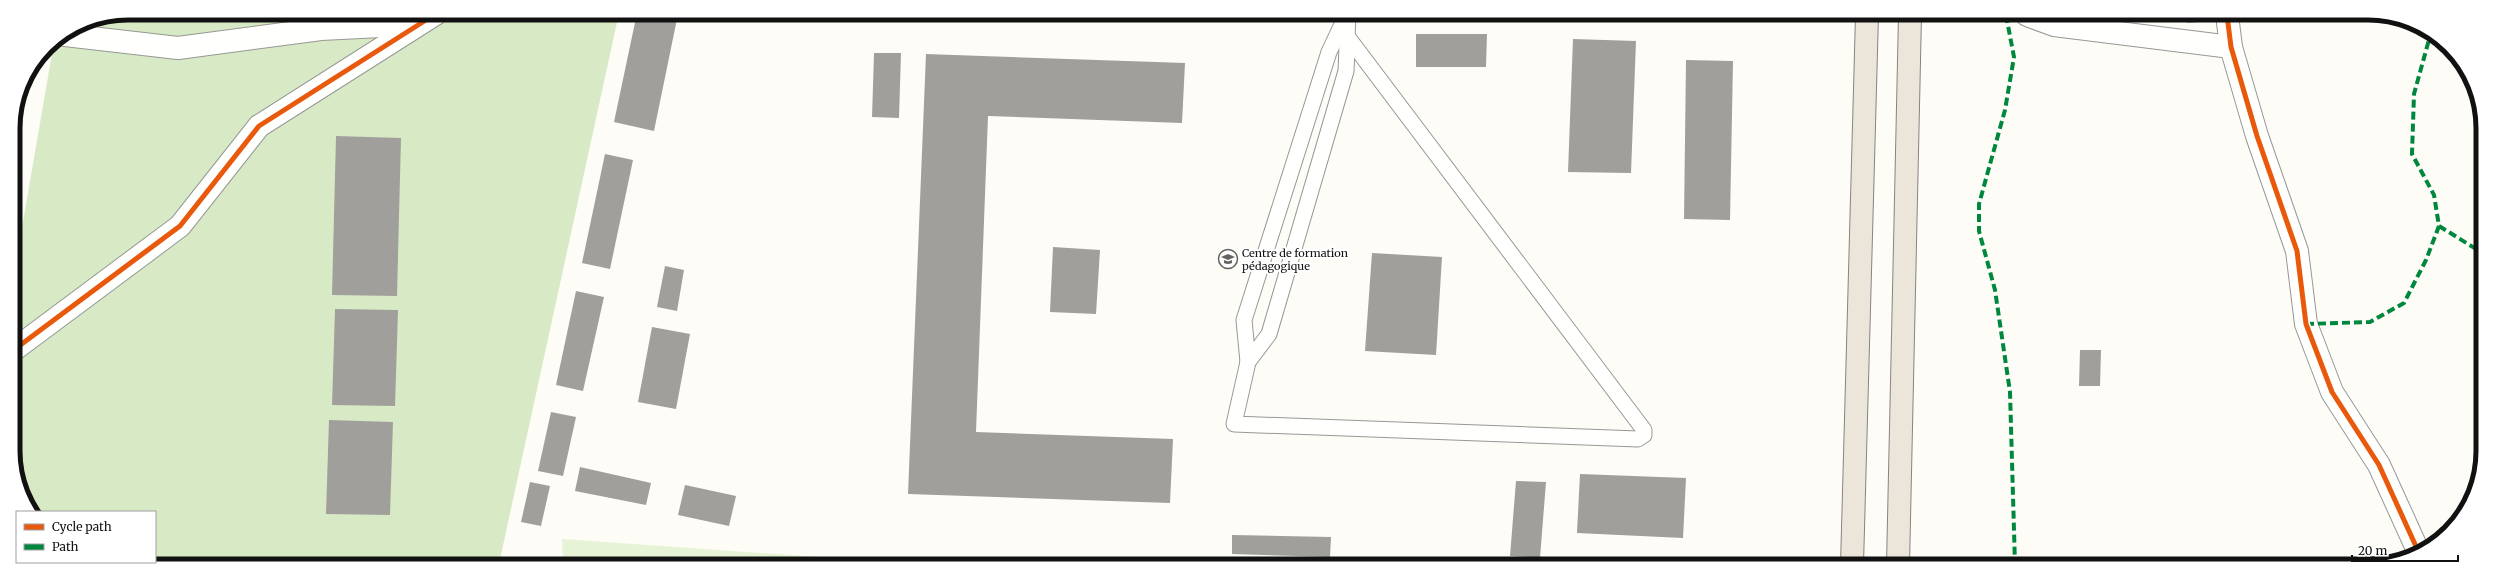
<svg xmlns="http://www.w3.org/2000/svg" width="2496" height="579" font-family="Merriweather,serif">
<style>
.green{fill:#e7f3d7}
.forest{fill:#d8eac5}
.building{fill:#a19f9c}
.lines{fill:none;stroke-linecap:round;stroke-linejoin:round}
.service-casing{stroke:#979795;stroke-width:17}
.minor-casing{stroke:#979795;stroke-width:24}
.trunk-casing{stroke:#858482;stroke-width:24}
.service{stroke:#fffffe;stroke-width:15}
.minor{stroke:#fffffe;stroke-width:22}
.trunk{stroke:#ece5da;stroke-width:22}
.quiet{stroke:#00873e;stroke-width:4;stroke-dasharray:8 4;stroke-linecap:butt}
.cycleway-casing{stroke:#fff;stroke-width:8}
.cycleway{stroke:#e8590c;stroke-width:5}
.labels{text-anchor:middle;stroke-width:4;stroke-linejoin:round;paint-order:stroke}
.poi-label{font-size:11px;fill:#111;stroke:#fff;text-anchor:start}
.rim{fill:none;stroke:#111;stroke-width:5}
</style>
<rect width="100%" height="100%" fill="#fdfcf7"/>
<path class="green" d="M562,539H563L931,565L563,564Z"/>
<g class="forest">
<path d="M128,13H619L499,564H106L102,562H155V512H36L15,474L14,274L54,42L84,22Z"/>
<path d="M1464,14L1766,15V18Z"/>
</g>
<g class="building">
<path d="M637,13L678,14L654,131L614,122Z"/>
<path d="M2069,15H2129V19L2069,16Z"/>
<path d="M2186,15H2198L2199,22L2187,23Z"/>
<path d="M1416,34H1487L1486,67H1416Z"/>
<path d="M1573,39L1636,41L1631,173L1568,172Z"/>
<path d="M874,53H901L899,118L872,117Z"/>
<path d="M926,54L1185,63L1182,123L988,116L976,432L1173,439L1170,503L908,494Z"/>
<path d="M1686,60L1733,61L1730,220L1684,219Z"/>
<path d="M336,136L401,138L397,296L332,295Z"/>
<path d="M605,154L633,160L610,269L582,263Z"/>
<path d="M1053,247L1100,250L1096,314L1050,312Z"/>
<path d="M1372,253L1442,257L1436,355L1365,351Z"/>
<path d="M665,266L684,270L677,311L657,307Z"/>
<path d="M576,291L604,297L583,391L556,385Z"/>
<path d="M335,309L398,310L395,406L332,405Z"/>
<path d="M652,327L690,334L676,409L638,402Z"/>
<path d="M2080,350H2101L2100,386H2079Z"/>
<path d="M551,412L576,417L563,476L538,471Z"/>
<path d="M329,420L393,422L390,515L326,514Z"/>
<path d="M15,427L21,428L16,457H15Z"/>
<path d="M580,467L651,483L646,505L575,491Z"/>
<path d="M1580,474L1686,478L1683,538L1577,533Z"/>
<path d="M1516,481L1546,482L1540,558L1510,556Z"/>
<path d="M530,482L550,486L541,526L521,522Z"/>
<path d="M685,485L736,496L729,526L678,515Z"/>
<path d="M1232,535L1331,537L1330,557L1232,554Z"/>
</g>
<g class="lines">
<defs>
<g id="service">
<path d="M1347,36L1644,430V435L1638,439L1234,424L1248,362L1269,334L1346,71C1347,52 1347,33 1348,14"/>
<path d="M1248,362L1244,320L1329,52L1345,18"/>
</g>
<g id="minor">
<path d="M2027,15L2054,25L2231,47"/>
<path d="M2227,15L2231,47L2257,136L2297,251L2306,324L2332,392L2379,465L2419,553"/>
<path d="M65,35L178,48L321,29L381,26L422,16"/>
<path d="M15,349L180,226L259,126L437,13"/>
</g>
<g id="trunk">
<path d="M1852,565L1867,15"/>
<path d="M1898,565L1910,15"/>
</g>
</defs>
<use href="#service" class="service-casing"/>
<use href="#minor" class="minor-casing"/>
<use href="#trunk" class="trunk-casing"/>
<use href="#service" class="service"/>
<use href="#minor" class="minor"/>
<use href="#trunk" class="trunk"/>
<g class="quiet">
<path d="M2006,15L2014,57L2005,110L1979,204V231L1995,290L2010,392L2015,565"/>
<path d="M2439,226L2481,252"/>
<path d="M2306,324L2370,322L2404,303L2426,260L2439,226L2434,195L2412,154L2414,94L2430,36"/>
</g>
<defs>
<g id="cycleway">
<path d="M2227,15L2231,47L2257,136L2297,251L2306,324L2332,392L2379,465L2419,553"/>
<path d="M15,349L180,226L259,126L437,13"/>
</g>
</defs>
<use href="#cycleway" class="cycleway-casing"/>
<use href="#cycleway" class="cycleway"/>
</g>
<defs>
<symbol id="university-ring" viewBox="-11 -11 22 22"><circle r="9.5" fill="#fff" stroke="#646362" stroke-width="1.5"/><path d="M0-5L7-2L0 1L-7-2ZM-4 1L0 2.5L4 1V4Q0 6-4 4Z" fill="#646362"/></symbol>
</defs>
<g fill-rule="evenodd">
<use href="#university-ring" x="1217" y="248" width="22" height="22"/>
</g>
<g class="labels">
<g class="poi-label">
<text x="1242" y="257">Centre de formation<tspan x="1242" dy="13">pédagogique</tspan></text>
</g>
</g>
<path d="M0 0H2496V579H0ZM128 20H2368A108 108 0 0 1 2476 128V451A108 108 0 0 1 2368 559H128A108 108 0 0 1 20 451V128A108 108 0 0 1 128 20Z" fill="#fff" fill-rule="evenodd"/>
<path class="rim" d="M128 20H2368A108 108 0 0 1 2476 128V451A108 108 0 0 1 2368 559H128A108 108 0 0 1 20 451V128A108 108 0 0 1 128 20Z"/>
<rect x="16" y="511" width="140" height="52" fill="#ffffff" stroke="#a0a0a0"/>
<rect x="24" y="524" width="20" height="6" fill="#e8590c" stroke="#a0a0a0"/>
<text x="52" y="531" font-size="12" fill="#111111">Cycle path</text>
<rect x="24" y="544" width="20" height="6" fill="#00873e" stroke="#a0a0a0"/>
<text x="52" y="551" font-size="12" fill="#111111">Path</text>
<path d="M2352 555v6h106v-6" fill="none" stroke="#111111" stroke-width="2"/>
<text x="2358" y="555" font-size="12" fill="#111111" stroke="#ffffff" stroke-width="3" paint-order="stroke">20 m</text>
</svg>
